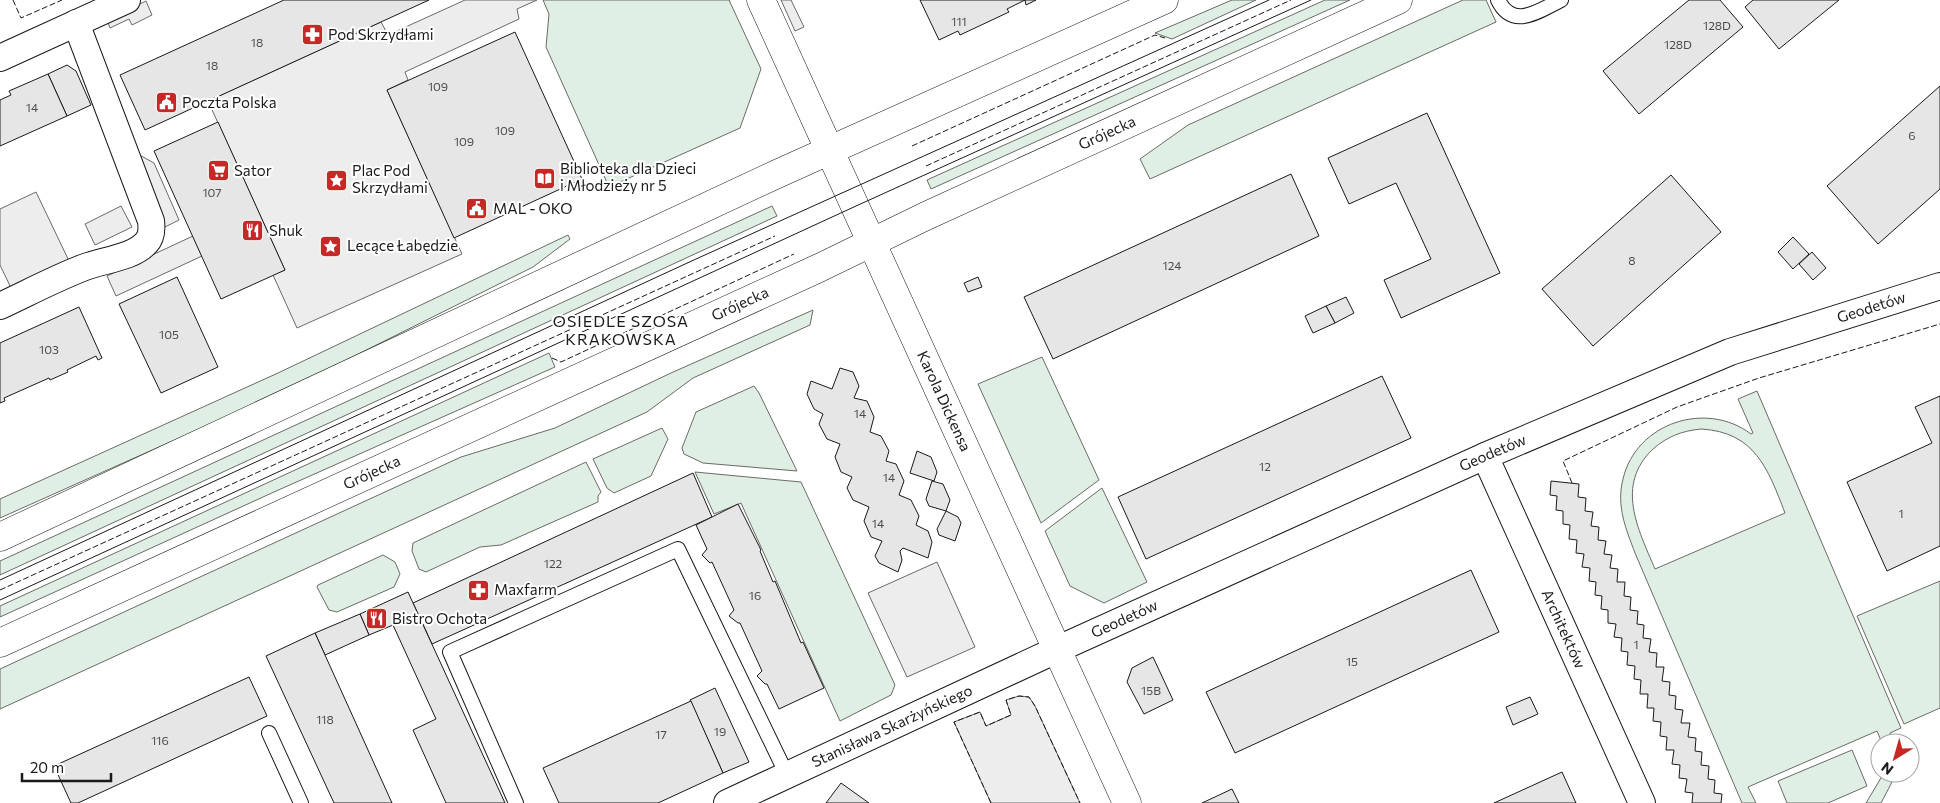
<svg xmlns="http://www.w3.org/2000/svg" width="1940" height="803" font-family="Commissioner,sans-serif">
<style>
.green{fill:#e0efe3;stroke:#6a6a6a;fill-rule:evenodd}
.parking{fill:#ededed;stroke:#6a6a6a}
.building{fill:#e6e6e6;stroke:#1a1a1a}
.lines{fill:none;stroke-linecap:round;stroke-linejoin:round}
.service-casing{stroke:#1a1a1a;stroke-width:16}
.minor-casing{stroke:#1a1a1a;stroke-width:28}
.tertiary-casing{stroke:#1a1a1a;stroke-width:29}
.secondary-casing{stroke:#1a1a1a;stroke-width:29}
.service{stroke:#fff;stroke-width:14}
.minor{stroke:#fff;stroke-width:26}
.tertiary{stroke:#fff;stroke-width:28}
.secondary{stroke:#fff;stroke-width:28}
.tram{stroke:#1a1a1a;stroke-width:1}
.fence{stroke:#1a1a1a;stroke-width:1;stroke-dasharray:6 2.5;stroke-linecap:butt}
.labels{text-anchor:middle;stroke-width:4;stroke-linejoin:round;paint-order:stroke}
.number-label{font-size:12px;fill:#4d4d4d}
.poi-label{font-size:15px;fill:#1a1a1a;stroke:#fff;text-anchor:start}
.street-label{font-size:15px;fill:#1a1a1a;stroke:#fff}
.neighbourhood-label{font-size:16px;letter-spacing:1px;fill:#1a1a1a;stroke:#fff}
</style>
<rect width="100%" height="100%" fill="#fff"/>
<g class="green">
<path d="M543,0H729L761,69L740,128L609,187L546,47L549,14Z"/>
<path d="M1232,0H1256L1172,39L1155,33Z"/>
<path d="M1325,0H1350L931,189L927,180Z"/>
<path d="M1463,0H1486L1496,22L1150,179L1140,159L1188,125Z"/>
<path d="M772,206L777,216L0,575V561Z"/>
<path d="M568,235L570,239L533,267L282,392L0,518V499L278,373Z"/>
<path d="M813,310L810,325L693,378L647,412L0,709V669L461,457L555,428L671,373Z"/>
<path d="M549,353L555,367L274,492L0,617V606Z"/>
<path d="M1042,357L1099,480L1041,523L978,384Z"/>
<path d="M754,386L759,393L797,471L703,463L684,454L682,448L696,412Z"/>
<path d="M1757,391L1901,728L1890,733L1892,743H1882L1877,731L1748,787L1756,803H1742L1635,553C1626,529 1616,506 1623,479C1636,423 1706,400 1751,434L1753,433L1738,399ZM1701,429C1755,432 1768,469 1785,513L1655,569C1638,529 1615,485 1653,449C1668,436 1682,431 1701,429Z"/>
<path d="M662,428L668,439L651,476L614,493L607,488L593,459Z"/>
<path d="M586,462L601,492L598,496V502L501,545L480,547L426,572L419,569L412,551L413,543Z"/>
<path d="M695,472L801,482L895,685L891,695L840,721L741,503L714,514Z"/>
<path d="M1102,488L1147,582L1104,603L1070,586L1045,531Z"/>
<path d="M383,555L395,562L400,574L394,587L337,612L329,610L317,587L318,585Z"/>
<path d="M1940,581V708L1904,724L1857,616Z"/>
<path d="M1852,750L1867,786L1828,803H1787L1778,781Z"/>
<path d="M1882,773H1894L1891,784L1881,803H1866L1881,778Z"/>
</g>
<g class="parking">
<path d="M465,0H537L517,9L519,19L405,72L408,80L387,90L462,254L297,328L273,275L285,270L208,101L381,22L388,35Z"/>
<path d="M781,0H791L804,27L795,31Z"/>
<path d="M146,1L152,15L132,25L129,19L110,28L107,20Z"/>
<path d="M134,152L154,163L179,220L165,227Z"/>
<path d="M36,192L70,263L12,290L0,265V209Z"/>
<path d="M121,206L132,227L95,245L85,224Z"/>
<path d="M193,236L202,256L116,296L107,276Z"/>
<path d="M937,562L975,647L907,677L868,593Z"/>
<path d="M1019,696L1029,697L1035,706L1080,803H991L954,722L980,712L986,726L1011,715L1006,700Z"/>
</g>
<g class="building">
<path d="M284,0H429L145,130L120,75Z"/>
<path d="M920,0H1036L1026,5L1025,0L1007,9L1009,12L960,35L958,31L939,40Z"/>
<path d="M1689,0H1720L1743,27L1639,114L1603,71Z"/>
<path d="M1753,0H1839L1779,49L1745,7Z"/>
<path d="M515,32L582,179L454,238L387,90Z"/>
<path d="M67,65L76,71L91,105L67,116L48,74Z"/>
<path d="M48,74L67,116L0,146V100L11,95L9,91Z"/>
<path d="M1940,86V189L1878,244L1827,186Z"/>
<path d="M1427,113L1500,273L1401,318L1384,280L1431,259L1396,183L1349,204L1328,158Z"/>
<path d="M218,122L285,270L221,299L154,151Z"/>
<path d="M1291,174L1319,236L1053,359L1024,297Z"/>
<path d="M1671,175L1721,232L1593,346L1542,289Z"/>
<path d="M1793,237L1809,254L1793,269L1778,252Z"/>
<path d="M1812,252L1826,268L1813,280L1799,264Z"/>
<path d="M177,277L218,367L161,393L119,304Z"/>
<path d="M978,277L982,287L968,292L964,283Z"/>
<path d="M1346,297L1354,313L1335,323L1326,306Z"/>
<path d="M1326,306L1335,323L1313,333L1305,316Z"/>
<path d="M79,307L102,358L98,360L96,356L67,370L68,372L50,380L49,378L4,398L5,401L0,403V343Z"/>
<path d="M840,368L853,372L859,386L854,398L867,401L874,417L870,432L881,436L889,451L886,461L896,464L904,481L899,495L911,500L919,516L916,525L928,531L932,542L928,558L903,548L900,551L902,560L898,572L879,563L875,556L882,541L871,537L864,521L869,507L853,500L847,488L852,477L841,472L835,457L840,444L827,439L819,424L823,414L814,409L807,394L811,381L832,389Z"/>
<path d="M1382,376L1411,438L1146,559L1118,497Z"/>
<path d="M1940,396V546L1887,571L1847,482L1932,443L1915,407Z"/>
<path d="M917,451L931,457L937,472L934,481L910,473Z"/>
<path d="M693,473L712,517L432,644L413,603Z"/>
<path d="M932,481L943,484L950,500L946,511L929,506L926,499Z"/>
<path d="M1551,481L1579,484L1578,497L1586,498L1585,511L1593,512L1591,526L1599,527L1598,540L1606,541L1604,554L1612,555L1610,568L1618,569L1617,582H1625L1624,596L1631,597L1630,610L1638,611L1637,624L1644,625L1643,638L1651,639L1649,652L1657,653L1656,667H1664L1662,681L1670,682L1669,695L1676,696L1675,709L1683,710L1681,723H1690L1688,737L1696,738L1695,751L1702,752L1701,765L1709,766L1708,779L1715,780L1714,793L1722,794L1721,803H1692L1693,793L1685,792L1687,779L1679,778L1680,765L1672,764L1674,750H1666L1667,737L1660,736L1661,722L1653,721L1654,708H1647L1648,694H1640L1641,680L1634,679L1635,666L1627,665L1628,652L1621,651L1622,638L1614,637L1616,624L1608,623V610L1601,609L1602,596L1595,595L1596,582L1589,581L1590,568L1582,567L1584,554L1576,553L1577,540L1569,539L1570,525L1563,524V511L1556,510L1557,496L1550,495Z"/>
<path d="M738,504L761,550L760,551L773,582L775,581L801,643L803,642L824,688L779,709L767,684H765L757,676L762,671L740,623H738L729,616L734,610L712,562L710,563L702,555L707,549L696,525Z"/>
<path d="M946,511L958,517L961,523L955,541L939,535L937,529Z"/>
<path d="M1471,570L1499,632L1235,753L1206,692Z"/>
<path d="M408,592L413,603L505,803H446L413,730L436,719L393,625L369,635L360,614Z"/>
<path d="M360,614L369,635L325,655L315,633Z"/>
<path d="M315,633L325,655L392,803H334L266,656Z"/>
<path d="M1153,657L1173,700L1144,714L1127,682L1132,668Z"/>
<path d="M249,677L267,716L78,803H71L54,766Z"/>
<path d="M715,688L749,762L723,773L690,700Z"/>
<path d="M1530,697L1538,714L1513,725L1506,707Z"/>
<path d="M691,701L723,773L658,803H559L543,768Z"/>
<path d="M1562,772L1576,803H1494Z"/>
<path d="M841,783L869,803H826Z"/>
<path d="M1232,789L1239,803H1202Z"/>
</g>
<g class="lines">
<defs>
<g id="service">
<path d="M1498,0C1513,31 1540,10 1561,0"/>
<path d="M269,733L301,803"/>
<path d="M516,803L450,652L678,549L787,775"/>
</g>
<g id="minor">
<path d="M0,58L127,0"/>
<path d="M0,306C28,293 56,278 85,267C103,260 132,258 146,243C152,237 152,229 151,221L76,23"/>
<path id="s1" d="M1485,456L1642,803"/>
<path id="s2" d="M727,803L1067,645L1485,456L1730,352L1940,286"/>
</g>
<g id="tertiary">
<path id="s3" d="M761,0L1127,803"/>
</g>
<g id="secondary">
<path d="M0,537L777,174L1164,0"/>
<path id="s4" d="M0,643L819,268L926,216L1398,0"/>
</g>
</defs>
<use href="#service" class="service-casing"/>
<use href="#minor" class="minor-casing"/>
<use href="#tertiary" class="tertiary-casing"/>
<use href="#secondary" class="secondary-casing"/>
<use href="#service" class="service"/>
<use href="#minor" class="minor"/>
<use href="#tertiary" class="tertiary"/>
<use href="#secondary" class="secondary"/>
<g class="tram">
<path d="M0,580L696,259L1269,0"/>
<path d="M0,600L856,206L1311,0"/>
</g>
<g class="fence">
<path d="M13,0L21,18L62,0"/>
<path d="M912,146L1155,35L1165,38"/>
<path d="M926,166L1291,0"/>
<path d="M552,358L561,362L794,254"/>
<path d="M1572,483L1563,461L1677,407L1759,378L1940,324"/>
<path d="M0,590L775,236"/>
<path d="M991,803L954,722L980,712L986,726L1011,715L1006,700L1019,696L1029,697L1035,706L1080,803"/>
</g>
</g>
<defs>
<symbol id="pharmacy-square" viewBox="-11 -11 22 22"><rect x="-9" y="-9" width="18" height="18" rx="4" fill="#c62828" stroke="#fff"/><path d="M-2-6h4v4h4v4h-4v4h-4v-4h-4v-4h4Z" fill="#fff"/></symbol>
<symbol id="civic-square" viewBox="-11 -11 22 22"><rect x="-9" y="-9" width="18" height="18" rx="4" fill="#c62828" stroke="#fff"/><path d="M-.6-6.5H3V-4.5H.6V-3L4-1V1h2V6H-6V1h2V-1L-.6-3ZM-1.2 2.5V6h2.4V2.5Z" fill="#fff"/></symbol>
<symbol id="supermarket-square" viewBox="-11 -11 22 22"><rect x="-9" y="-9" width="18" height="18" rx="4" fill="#c62828" stroke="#fff"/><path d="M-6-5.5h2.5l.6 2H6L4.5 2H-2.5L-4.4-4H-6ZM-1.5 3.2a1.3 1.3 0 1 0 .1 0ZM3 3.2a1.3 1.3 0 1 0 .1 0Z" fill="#fff"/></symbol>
<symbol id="library-square" viewBox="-11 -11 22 22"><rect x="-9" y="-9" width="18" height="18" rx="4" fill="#c62828" stroke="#fff"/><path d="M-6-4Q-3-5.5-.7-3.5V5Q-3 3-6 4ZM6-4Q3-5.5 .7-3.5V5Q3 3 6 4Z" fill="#fff"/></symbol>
<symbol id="sight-square" viewBox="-11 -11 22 22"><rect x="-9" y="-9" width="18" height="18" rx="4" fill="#c62828" stroke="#fff"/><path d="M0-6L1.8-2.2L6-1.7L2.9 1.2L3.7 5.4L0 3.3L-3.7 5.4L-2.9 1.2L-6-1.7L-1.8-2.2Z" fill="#fff"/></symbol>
<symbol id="restaurant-square" viewBox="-11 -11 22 22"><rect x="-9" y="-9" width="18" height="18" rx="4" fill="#c62828" stroke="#fff"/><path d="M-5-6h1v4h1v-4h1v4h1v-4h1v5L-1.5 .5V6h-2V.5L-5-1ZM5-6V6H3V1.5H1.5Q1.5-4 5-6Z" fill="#fff"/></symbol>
</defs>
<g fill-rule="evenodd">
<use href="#pharmacy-square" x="300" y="22" width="25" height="25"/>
<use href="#civic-square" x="154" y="90" width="25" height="25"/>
<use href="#supermarket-square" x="206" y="158" width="25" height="25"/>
<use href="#library-square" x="532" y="166" width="25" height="25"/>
<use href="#sight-square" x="324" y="168" width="25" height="25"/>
<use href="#civic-square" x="464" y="196" width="25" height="25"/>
<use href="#restaurant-square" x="240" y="218" width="25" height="25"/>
<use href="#sight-square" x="318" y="234" width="25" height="25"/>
<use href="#pharmacy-square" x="466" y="578" width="25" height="25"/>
<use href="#restaurant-square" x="364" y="606" width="25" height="25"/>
</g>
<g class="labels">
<g class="number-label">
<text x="959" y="26">111</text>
<text x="1717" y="30">128D</text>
<text x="257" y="47">18</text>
<text x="1678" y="49">128D</text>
<text x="212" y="70">18</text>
<text x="438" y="91">109</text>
<text x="32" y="112">14</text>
<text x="505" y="135">109</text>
<text x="1912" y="140">6</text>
<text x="464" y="146">109</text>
<text x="212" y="197">107</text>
<text x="1632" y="265">8</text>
<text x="1172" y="270">124</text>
<text x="169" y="339">105</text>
<text x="49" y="354">103</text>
<text x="860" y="418">14</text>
<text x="1265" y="471">12</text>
<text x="889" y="482">14</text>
<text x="1901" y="518">1</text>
<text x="878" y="528">14</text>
<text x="553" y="568">122</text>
<text x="755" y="600">16</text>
<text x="1636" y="649">1</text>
<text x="1352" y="666">15</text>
<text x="1151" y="695">15B</text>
<text x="325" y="724">118</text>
<text x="720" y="736">19</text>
<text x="661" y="739">17</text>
<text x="160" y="745">116</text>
</g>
<g class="poi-label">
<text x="328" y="40">Pod Skrzydłami</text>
<text x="182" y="108">Poczta Polska</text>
<text x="560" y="174">Biblioteka dla Dzieci<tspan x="560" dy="17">i Młodzieży nr 5</tspan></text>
<text x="234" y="176">Sator</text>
<text x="352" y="176">Plac Pod<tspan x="352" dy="17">Skrzydłami</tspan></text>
<text x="493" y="214">MAL - OKO</text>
<text x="269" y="236">Shuk</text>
<text x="347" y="251">Lecące Łabędzie</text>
<text x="494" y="595">Maxfarm</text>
<text x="392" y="624">Bistro Ochota</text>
</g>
<g class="street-label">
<text dy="5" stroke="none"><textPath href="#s4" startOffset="1219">Grójecka</textPath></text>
<text dy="5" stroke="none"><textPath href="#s4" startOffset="814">Grójecka</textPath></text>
<text dy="5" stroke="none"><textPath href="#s2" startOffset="1248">Geodetów</textPath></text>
<text dy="5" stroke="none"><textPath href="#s3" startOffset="441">Karola Dickensa</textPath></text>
<text dy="5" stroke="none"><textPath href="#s2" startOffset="842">Geodetów</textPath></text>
<text dy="5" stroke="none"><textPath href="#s4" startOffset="409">Grójecka</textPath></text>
<text dy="5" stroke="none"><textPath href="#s2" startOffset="438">Geodetów</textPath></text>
<text dy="5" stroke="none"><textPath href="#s1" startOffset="190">Architektów</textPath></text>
<text dy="5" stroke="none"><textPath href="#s2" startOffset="182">Stanisława Skarżyńskiego</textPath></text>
</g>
<g class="neighbourhood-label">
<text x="621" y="327">OSIEDLE SZOSA<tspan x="621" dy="18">KRAKOWSKA</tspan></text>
</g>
</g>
<g transform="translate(1895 758) rotate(217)"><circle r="24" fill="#ffffff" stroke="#a3a3a3"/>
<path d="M0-4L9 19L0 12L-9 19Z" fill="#c62828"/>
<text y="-8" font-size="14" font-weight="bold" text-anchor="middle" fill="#1a1a1a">N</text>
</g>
<path d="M22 773v8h89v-8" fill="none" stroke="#1a1a1a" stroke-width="2.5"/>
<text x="30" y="773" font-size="15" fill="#1a1a1a" stroke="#ffffff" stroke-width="4" paint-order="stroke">20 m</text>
</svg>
